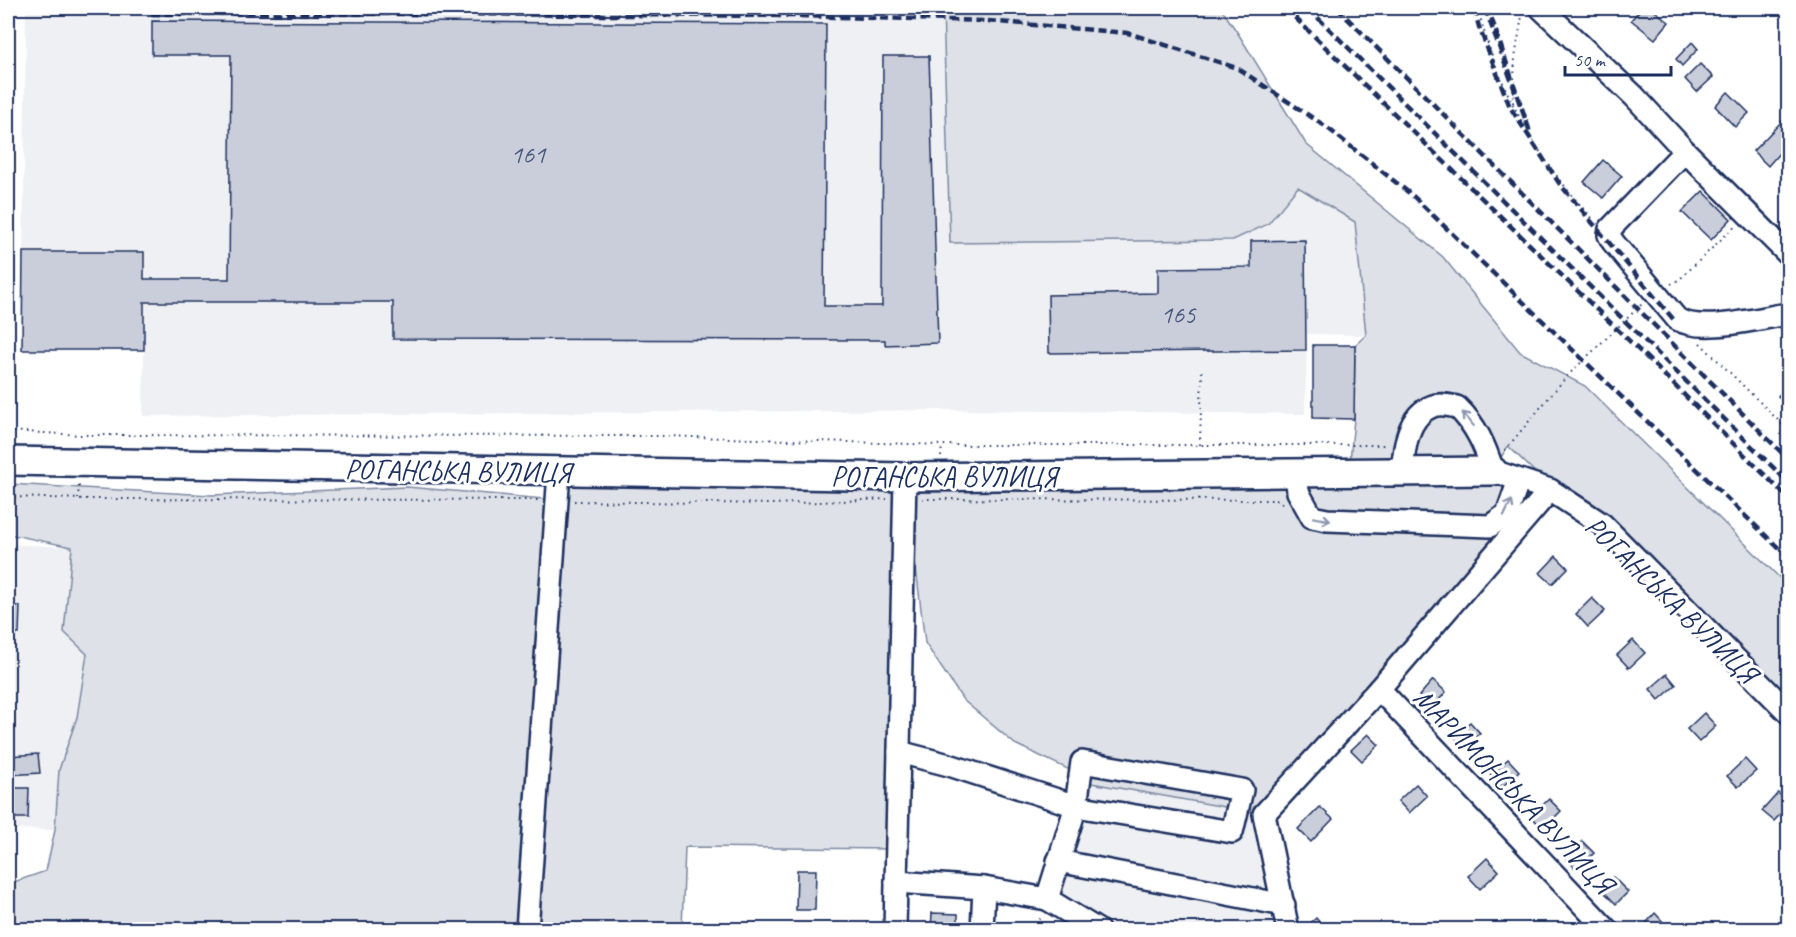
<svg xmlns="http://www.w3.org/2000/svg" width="1796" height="937" font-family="Caveat,sans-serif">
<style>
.built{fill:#eff0f4}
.green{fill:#dee1e7;stroke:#7c88a2;stroke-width:1.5}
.building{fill:#caceda;stroke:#1b2f5e;stroke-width:1.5}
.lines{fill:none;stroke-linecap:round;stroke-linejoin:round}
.minor-casing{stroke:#1b2f5e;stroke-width:26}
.major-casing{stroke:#1b2f5e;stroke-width:32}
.path{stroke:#1b2f5e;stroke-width:2;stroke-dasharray:1.5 4.5;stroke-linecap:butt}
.minor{stroke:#fff;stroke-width:21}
.major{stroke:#fff;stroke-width:27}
.rail{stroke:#1b2f5e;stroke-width:4.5;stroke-dasharray:9 4.5;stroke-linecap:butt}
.oneway{stroke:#8d97ae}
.labels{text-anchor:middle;stroke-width:6;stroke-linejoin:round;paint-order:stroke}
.number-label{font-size:26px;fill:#47577d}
.street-label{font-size:28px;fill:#1b2f5e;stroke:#fff}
</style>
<rect width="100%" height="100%" fill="#fff"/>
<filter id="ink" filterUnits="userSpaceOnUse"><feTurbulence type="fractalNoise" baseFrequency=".0167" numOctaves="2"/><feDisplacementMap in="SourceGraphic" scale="12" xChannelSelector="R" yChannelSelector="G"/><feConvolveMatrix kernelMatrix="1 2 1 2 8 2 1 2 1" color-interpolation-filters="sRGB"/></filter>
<g filter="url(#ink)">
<g class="built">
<path d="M26,8H943L950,243L1268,224L1297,187L1355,221L1366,335L1307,334L1305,414L955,410L143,416L144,350H22Z"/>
<path d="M8,544L72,547L64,632L87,654L77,717L59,770L55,830L8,829Z"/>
<path d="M1080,781L1264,814L1288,929L1058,930L1061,895Z"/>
</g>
<path class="green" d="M943,8H1221L1239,35L1306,144L1443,257L1520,352L1585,386L1788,586V712L1602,524L1537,474L1508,446L1493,470L1550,490L1264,814L1080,781L1068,769L1015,744L963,700L925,643L906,484L897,849L685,847L682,929H8V884L46,871L55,830L59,770L77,717L87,654L64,632L72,547L8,534V484L211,495L407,487L556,500L559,472H1349L1354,419L1355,345L1366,335L1355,222L1298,187L1268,224L1233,240L950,243Z"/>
<g class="building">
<path d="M1642,8H1651L1669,22L1655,39L1631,20Z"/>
<path d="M152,21L826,24L824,306H882L883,56H929L938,343L885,345V340L393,339V302H144V350H22L23,252H144V279H229L231,55H152Z"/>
<path d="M1692,42L1698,49L1682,66L1676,59Z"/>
<path d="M1700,64L1713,77L1697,92L1685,79Z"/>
<path d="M1728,92L1749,113L1735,127L1715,106Z"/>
<path d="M1784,119L1788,123V143L1768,166L1753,151Z"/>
<path d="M1603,160L1622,176L1603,198L1584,182Z"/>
<path d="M1703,191L1731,219L1711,240L1682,212Z"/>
<path d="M1305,240L1306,350L1049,353L1048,295L1158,293V268L1251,267V241Z"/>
<path d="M1313,345H1355L1354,419L1313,418Z"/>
<path d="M1788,385V406L1778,396Z"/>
<path d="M1556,556L1568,568L1552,584L1540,573Z"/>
<path d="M1592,598L1605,611L1588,627L1576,614Z"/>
<path d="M8,606H20L19,634H8Z"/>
<path d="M1633,640L1645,653L1629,668L1617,655Z"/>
<path d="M1667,674L1676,685L1659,700L1650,689Z"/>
<path d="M1433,680L1446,692L1432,708L1419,696Z"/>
<path d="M1704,713L1716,726L1699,742L1687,729Z"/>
<path d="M1470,722L1480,733L1463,747L1454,736Z"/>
<path d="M1368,734L1379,745L1362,761L1351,750Z"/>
<path d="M38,754L40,773L8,775V756Z"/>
<path d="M1508,759L1519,771L1502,787L1490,775Z"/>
<path d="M1745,759L1756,771L1738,787L1727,776Z"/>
<path d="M1416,784L1427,796L1409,813L1398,801Z"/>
<path d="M11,788H29L28,818H8V800H11Z"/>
<path d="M1778,793L1788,802V806L1774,821L1762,811Z"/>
<path d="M1549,799L1561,811L1543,829L1531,816Z"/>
<path d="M1320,807L1333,819L1311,842L1298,829Z"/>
<path d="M1582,841L1594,853L1577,870L1566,858Z"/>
<path d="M1487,858L1499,871L1480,889L1468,876Z"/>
<path d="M797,870H816L815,910H796Z"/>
<path d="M1613,877L1628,892L1616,904L1601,889Z"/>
<path d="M932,913L958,914V930H931Z"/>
<path d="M1655,913L1665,924L1660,930H1640Z"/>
<path d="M1316,918L1326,930H1305L1304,929Z"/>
</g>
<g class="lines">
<defs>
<g id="minor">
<path d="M1541,8L1634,96L1685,151L1788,254"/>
<path d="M1685,151L1610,229L1609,235L1613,242L1677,319C1701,334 1760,318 1788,314"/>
<path d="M1296,472L1298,492L1312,517L1327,520L1490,526L1507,514L1519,480"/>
<path d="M1402,472C1404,449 1407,415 1433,406C1440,403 1451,406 1457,407C1476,425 1485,446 1493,471L1550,490L1602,524L1788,712"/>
<path d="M1379,689L1607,930"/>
<path d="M899,752L949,765L1076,806L1232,832L1242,790L1082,762L1076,806L1047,899L984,888"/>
<path d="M1058,861L1284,905"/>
<path d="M896,882L984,888L982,930"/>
<path d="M1047,899L1098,930"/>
<path d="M527,930L559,472"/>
<path d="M895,930L905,477"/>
<path d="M1288,930L1264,814L1379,689L1550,490"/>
</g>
<path id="major" d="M8,461L905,477L1493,471"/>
</defs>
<use href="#minor" class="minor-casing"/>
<use href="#major" class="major-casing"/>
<g class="path">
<path d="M1478,8C1496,86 1539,163 1595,221"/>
<path d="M1513,103L1515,58L1523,10"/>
<path d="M1671,284L1680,279L1735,226"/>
<path d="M1700,343L1788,430"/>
<path d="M1783,425L1788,420"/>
<path d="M8,431L81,435L664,436L942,445H1387"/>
<path d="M1200,445L1202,371"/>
<path d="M1505,450L1567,376L1642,304"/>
<path d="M941,457L942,445"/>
<path d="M8,497L86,499L539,500"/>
<path d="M78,499L79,484"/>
<path d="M922,499L1279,500L1285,507"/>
<path d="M574,501L773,504L887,499"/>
<path d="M1033,930L1041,917"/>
</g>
<use href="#minor" class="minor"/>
<use href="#major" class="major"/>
<g class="rail">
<path d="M1285,8L1646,357L1788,498"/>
<path d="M1308,8L1788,482"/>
<path d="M1337,8L1788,459"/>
<path d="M1474,8L1479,27L1510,107L1559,183L1674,320"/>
<path d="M1485,8L1530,132L1488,8"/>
<path d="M151,14L257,13L798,16L988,21L1128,33L1237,68L1325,126L1413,196L1788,557"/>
</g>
</g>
<defs><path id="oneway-shaft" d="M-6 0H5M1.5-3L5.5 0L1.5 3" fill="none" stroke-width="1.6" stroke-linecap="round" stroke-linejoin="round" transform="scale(1.5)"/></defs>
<g class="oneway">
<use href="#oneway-shaft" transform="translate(1468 419) rotate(-129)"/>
<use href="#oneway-shaft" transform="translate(1508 508) rotate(-64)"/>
<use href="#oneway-shaft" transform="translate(1322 519) rotate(10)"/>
</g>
</g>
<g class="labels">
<g class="number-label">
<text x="528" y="163">161</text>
<text x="1178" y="323">165</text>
</g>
<g class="street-label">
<text transform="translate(458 470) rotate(1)" y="10">РОГАНСЬКА ВУЛИЦЯ</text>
<text x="944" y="486">РОГАНСЬКА ВУЛИЦЯ</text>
<text transform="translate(1672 599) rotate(44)" y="10">РОГАНСЬКА ВУЛИЦЯ</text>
<text transform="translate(1514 790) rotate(46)" y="10">МАРИМОНСЬКА ВУЛИЦЯ</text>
</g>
</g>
<rect width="1796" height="937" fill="none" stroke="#fff" stroke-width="30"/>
<rect x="15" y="15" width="1766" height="907" fill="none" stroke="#1b2f5e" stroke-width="2" filter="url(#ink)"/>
<path d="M1565 66v9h106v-9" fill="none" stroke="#1b2f5e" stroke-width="3"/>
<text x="1574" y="66" font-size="18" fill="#1b2f5e" stroke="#ffffff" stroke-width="4.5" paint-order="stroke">50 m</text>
</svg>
